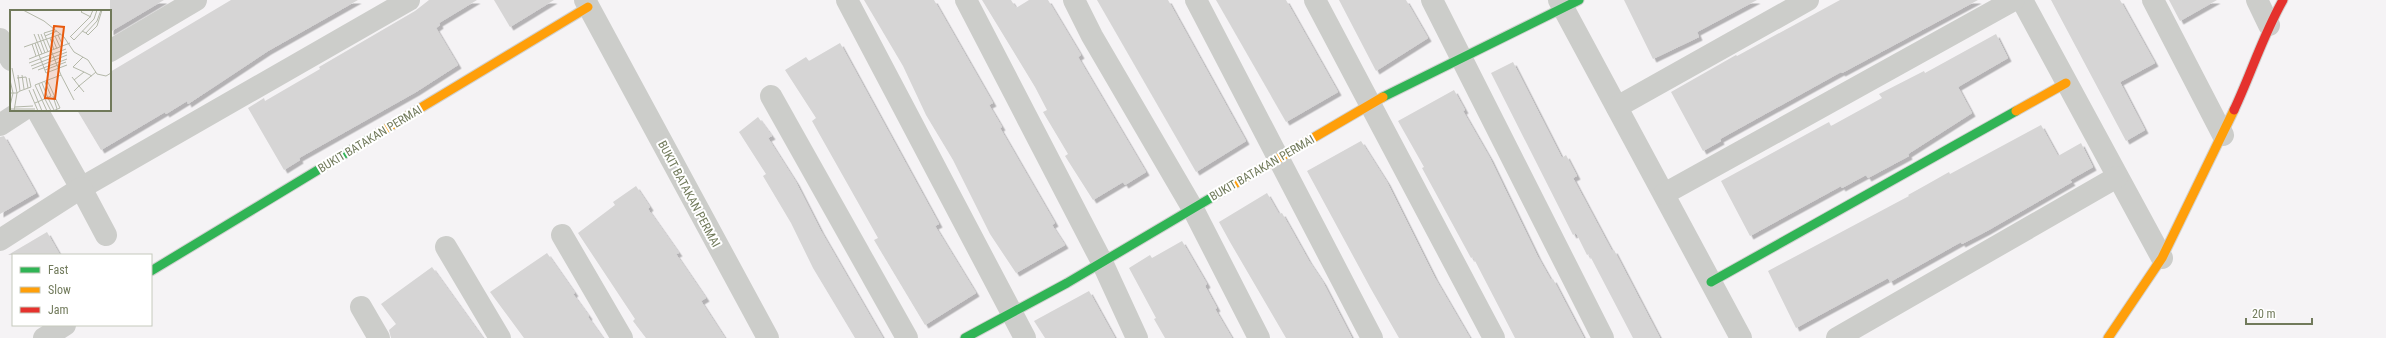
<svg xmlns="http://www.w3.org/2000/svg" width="2386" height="338" font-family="'Roboto Condensed',sans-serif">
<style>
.building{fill:#d6d5d5;filter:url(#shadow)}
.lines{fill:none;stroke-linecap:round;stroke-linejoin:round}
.fast-casing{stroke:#d1d1cf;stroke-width:11}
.slow-casing{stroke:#d1d1cf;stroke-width:11}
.jam-casing{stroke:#d1d1cf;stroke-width:11}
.street{stroke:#cccdca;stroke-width:22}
.fast{stroke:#30b455;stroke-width:9}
.slow{stroke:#ff9f0a;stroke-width:9}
.jam{stroke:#e5322d;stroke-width:9}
.labels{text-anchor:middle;stroke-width:4;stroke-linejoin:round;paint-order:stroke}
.street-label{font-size:12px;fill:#717a5b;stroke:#fff}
.inset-road{fill:none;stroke:#b4b8a9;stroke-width:1}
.view{fill:#e8590c;fill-opacity:0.15;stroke:#e8590c;stroke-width:2}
.inset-edge{fill:none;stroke:#717a5b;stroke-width:2}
</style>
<defs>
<filter id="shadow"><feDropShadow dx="3.5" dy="3.5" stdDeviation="0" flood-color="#0004"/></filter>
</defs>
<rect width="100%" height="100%" fill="#f5f3f5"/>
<g class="building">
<path d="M110,0H164L110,32Z"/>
<path d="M231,0H358L268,51L188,104L187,101L166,114L165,112L101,150L77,110H110V72Z"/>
<path d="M429,0H477L439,23L440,25L436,28L458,65L416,92L299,158L300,160L284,170L248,108L264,98L265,101L320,69L319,67L415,11Z"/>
<path d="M494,0H554L510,27Z"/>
<path d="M864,0H934L993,103L989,105L1002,127L1000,128L1055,223L1052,225L1065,245L1016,273L990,234L953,160L926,115L903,66Z"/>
<path d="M982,0H1011L1016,8L1029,0H1048L1081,55L1078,57L1091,79L1146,172L1125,185L1123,182L1093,200L1065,156L1068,154L1043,112L1047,110L1035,87Z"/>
<path d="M1097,0H1168L1246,141L1196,172Z"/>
<path d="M1216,0H1286L1338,92L1286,122Z"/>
<path d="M1339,0H1406L1428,38L1376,71Z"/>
<path d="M1624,0H1757L1697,32L1699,37L1653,59Z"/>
<path d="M1840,0H1978L1842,73L1841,72L1720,139L1721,141L1703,151L1671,92L1736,55L1737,56Z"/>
<path d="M2051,0H2120L2155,63L2120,82L2145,130L2126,141Z"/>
<path d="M2169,0H2217L2180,21Z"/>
<path d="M1996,34L2008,58L1958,87L1972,113L1908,154L1909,156L1868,178L1866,175L1842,188L1841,186L1750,236L1721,181L1829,122L1831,126L1882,98L1879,94L1924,71L1925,73Z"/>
<path d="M840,43L939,224L935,226L976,293L925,325L874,240L878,238L812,121L816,118L785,70L806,57L809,61Z"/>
<path d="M1513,62L1562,158L1566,155L1577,176L1573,178L1612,251L1614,250L1660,338H1633L1589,254L1587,255L1576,233L1573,235L1491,73Z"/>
<path d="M1454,90L1465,110L1463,111L1490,158L1538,257L1551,280L1553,279L1584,338H1515L1473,257L1471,258L1422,168L1424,167L1398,121Z"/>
<path d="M758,117L772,136L768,138L796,182L821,231L883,338H855L813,268L791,223L763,176L766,174L739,132Z"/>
<path d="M2041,125L2058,156L2081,143L2093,167L2070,180L2072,182L1987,231L1962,244L1961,242L1890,282L1888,278L1796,328L1768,271L1909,196L1908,195L1926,185L1949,172L1950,174Z"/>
<path d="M4,136L36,193L0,214V137Z"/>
<path d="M1361,141L1387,182L1435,278L1470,338H1399L1371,289L1307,171Z"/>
<path d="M636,186L650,207L648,209L679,253L676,254L706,298L701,301L725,338H646L633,321L635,319L578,233L615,205L613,202Z"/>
<path d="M1267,193L1279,214L1282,213L1309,261L1323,282L1352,338H1286L1230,242L1219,222Z"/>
<path d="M47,232L60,255H8Z"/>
<path d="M1182,241L1207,284L1205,286L1217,308L1215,309L1232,338H1165L1154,319L1156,318L1129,268L1150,255L1152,258Z"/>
<path d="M547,253L575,293L573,294L589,316L588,317L603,338H524L490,292Z"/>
<path d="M432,267L483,338H391L389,330L396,324L381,304Z"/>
<path d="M1089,291L1115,338H1045L1034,321Z"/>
</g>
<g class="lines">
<defs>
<g id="fast">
<path d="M1383,97L1579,0"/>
<path d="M151,271L379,133"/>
<path d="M1711,282L2016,111"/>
<path d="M965,338L1067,283L1231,186"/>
</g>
<g id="slow">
<path d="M2016,111L2066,83"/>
<path d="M379,133L588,7"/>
<path d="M1231,186L1383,97"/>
<path d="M2108,338L2162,258L2234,110"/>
</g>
<path id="jam" d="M2234,110C2251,74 2263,35 2283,0"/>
</defs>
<use href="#fast" class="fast-casing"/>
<use href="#slow" class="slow-casing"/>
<use href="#jam" class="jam-casing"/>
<g class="street">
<path d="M585,0L768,338"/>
<path d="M847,0L1025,338"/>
<path d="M966,0L1102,262L1137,338"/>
<path d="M1074,0L1092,36L1193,209L1259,338"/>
<path d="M1196,0L1372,338"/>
<path d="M1315,0L1494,338"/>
<path d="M1432,0L1603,338"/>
<path d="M1559,0L1741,338"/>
<path d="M2022,0L2162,258"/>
<path d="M2153,0L2223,135"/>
<path d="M2257,0L2269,25"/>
<path d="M0,39L11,60"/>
<path d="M110,51L196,0"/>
<path d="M771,96L907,338"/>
<path d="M1617,107L1808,0"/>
<path d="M37,110L81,188L409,0"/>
<path d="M0,125L23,110"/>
<path d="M1664,194L2014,0"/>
<path d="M562,235L622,338"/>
<path d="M0,240L81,188L106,235"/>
<path d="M446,247L500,338"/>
<path d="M361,307L379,338"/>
<path d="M44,338L65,325"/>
<path d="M1837,338L2117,177"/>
</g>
<use href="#fast" class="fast"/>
<use href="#slow" class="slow"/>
<use href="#jam" class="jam"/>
</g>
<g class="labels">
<g class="street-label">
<text transform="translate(370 139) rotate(-31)" y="4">BUKIT BATAKAN PERMAI</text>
<text transform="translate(1262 168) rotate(-30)" y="4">BUKIT BATAKAN PERMAI</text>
<text transform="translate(689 194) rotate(62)" y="4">BUKIT BATAKAN PERMAI</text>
</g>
</g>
<g transform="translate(10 10)">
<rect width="101" height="101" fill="#f5f3f5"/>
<path class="inset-road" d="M13,0L34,11L54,27L64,42L78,50L87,64L96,66L101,63M73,0L71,2L81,7M72,21L76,23L87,11L91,0M76,23L78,25L87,16L92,0M24,24L32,44M28,24L35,43M31,24L38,42M48,25L53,36M35,26L47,21M45,26L50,37M42,27L47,39M60,27L80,7L83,0M61,27L64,30L84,9L87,0M40,28L44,40M25,33L29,45M22,34L26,46M14,37L51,24M29,45L36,63L57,55M73,47L63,57L74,62M19,49L60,33M19,53L56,39M21,56L57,42M22,59L57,45M28,60L57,49M35,60L56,52M12,65L14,79M51,65L64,90M62,67L69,76L86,62M7,68L16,67L18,78M37,70L50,98L43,101M64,70L74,62L82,66M35,72L41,86L32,90L37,101M32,73L38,88M29,74L35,89M23,79L32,101M19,80L28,101M10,81L21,77L19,68M64,81L69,76L74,82M0,83H7L2,58M43,86L47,99M38,88L44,100M35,89L41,101M25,93L32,90L25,75L51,65L34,23L44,20M0,96L3,83L0,70M5,97L23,96M0,99H25M4,101L7,83L10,81L8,65"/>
<path class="view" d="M44,16L54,17L45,89L35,88Z"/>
<rect width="101" height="101" class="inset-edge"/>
</g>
<rect x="12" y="254" width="140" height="72" fill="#ffffff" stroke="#c6cabd"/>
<rect x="20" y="267" width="20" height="6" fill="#30b455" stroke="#c6cabd"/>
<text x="48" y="274" font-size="12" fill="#717a5b">Fast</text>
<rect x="20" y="287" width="20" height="6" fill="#ff9f0a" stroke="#c6cabd"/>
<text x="48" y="294" font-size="12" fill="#717a5b">Slow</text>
<rect x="20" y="307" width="20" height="6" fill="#e5322d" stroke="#c6cabd"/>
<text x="48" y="314" font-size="12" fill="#717a5b">Jam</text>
<path d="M2246 318v6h66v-6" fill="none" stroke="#717a5b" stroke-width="2"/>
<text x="2252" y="318" font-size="12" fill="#717a5b" stroke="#ffffff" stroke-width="3" paint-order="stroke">20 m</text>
</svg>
